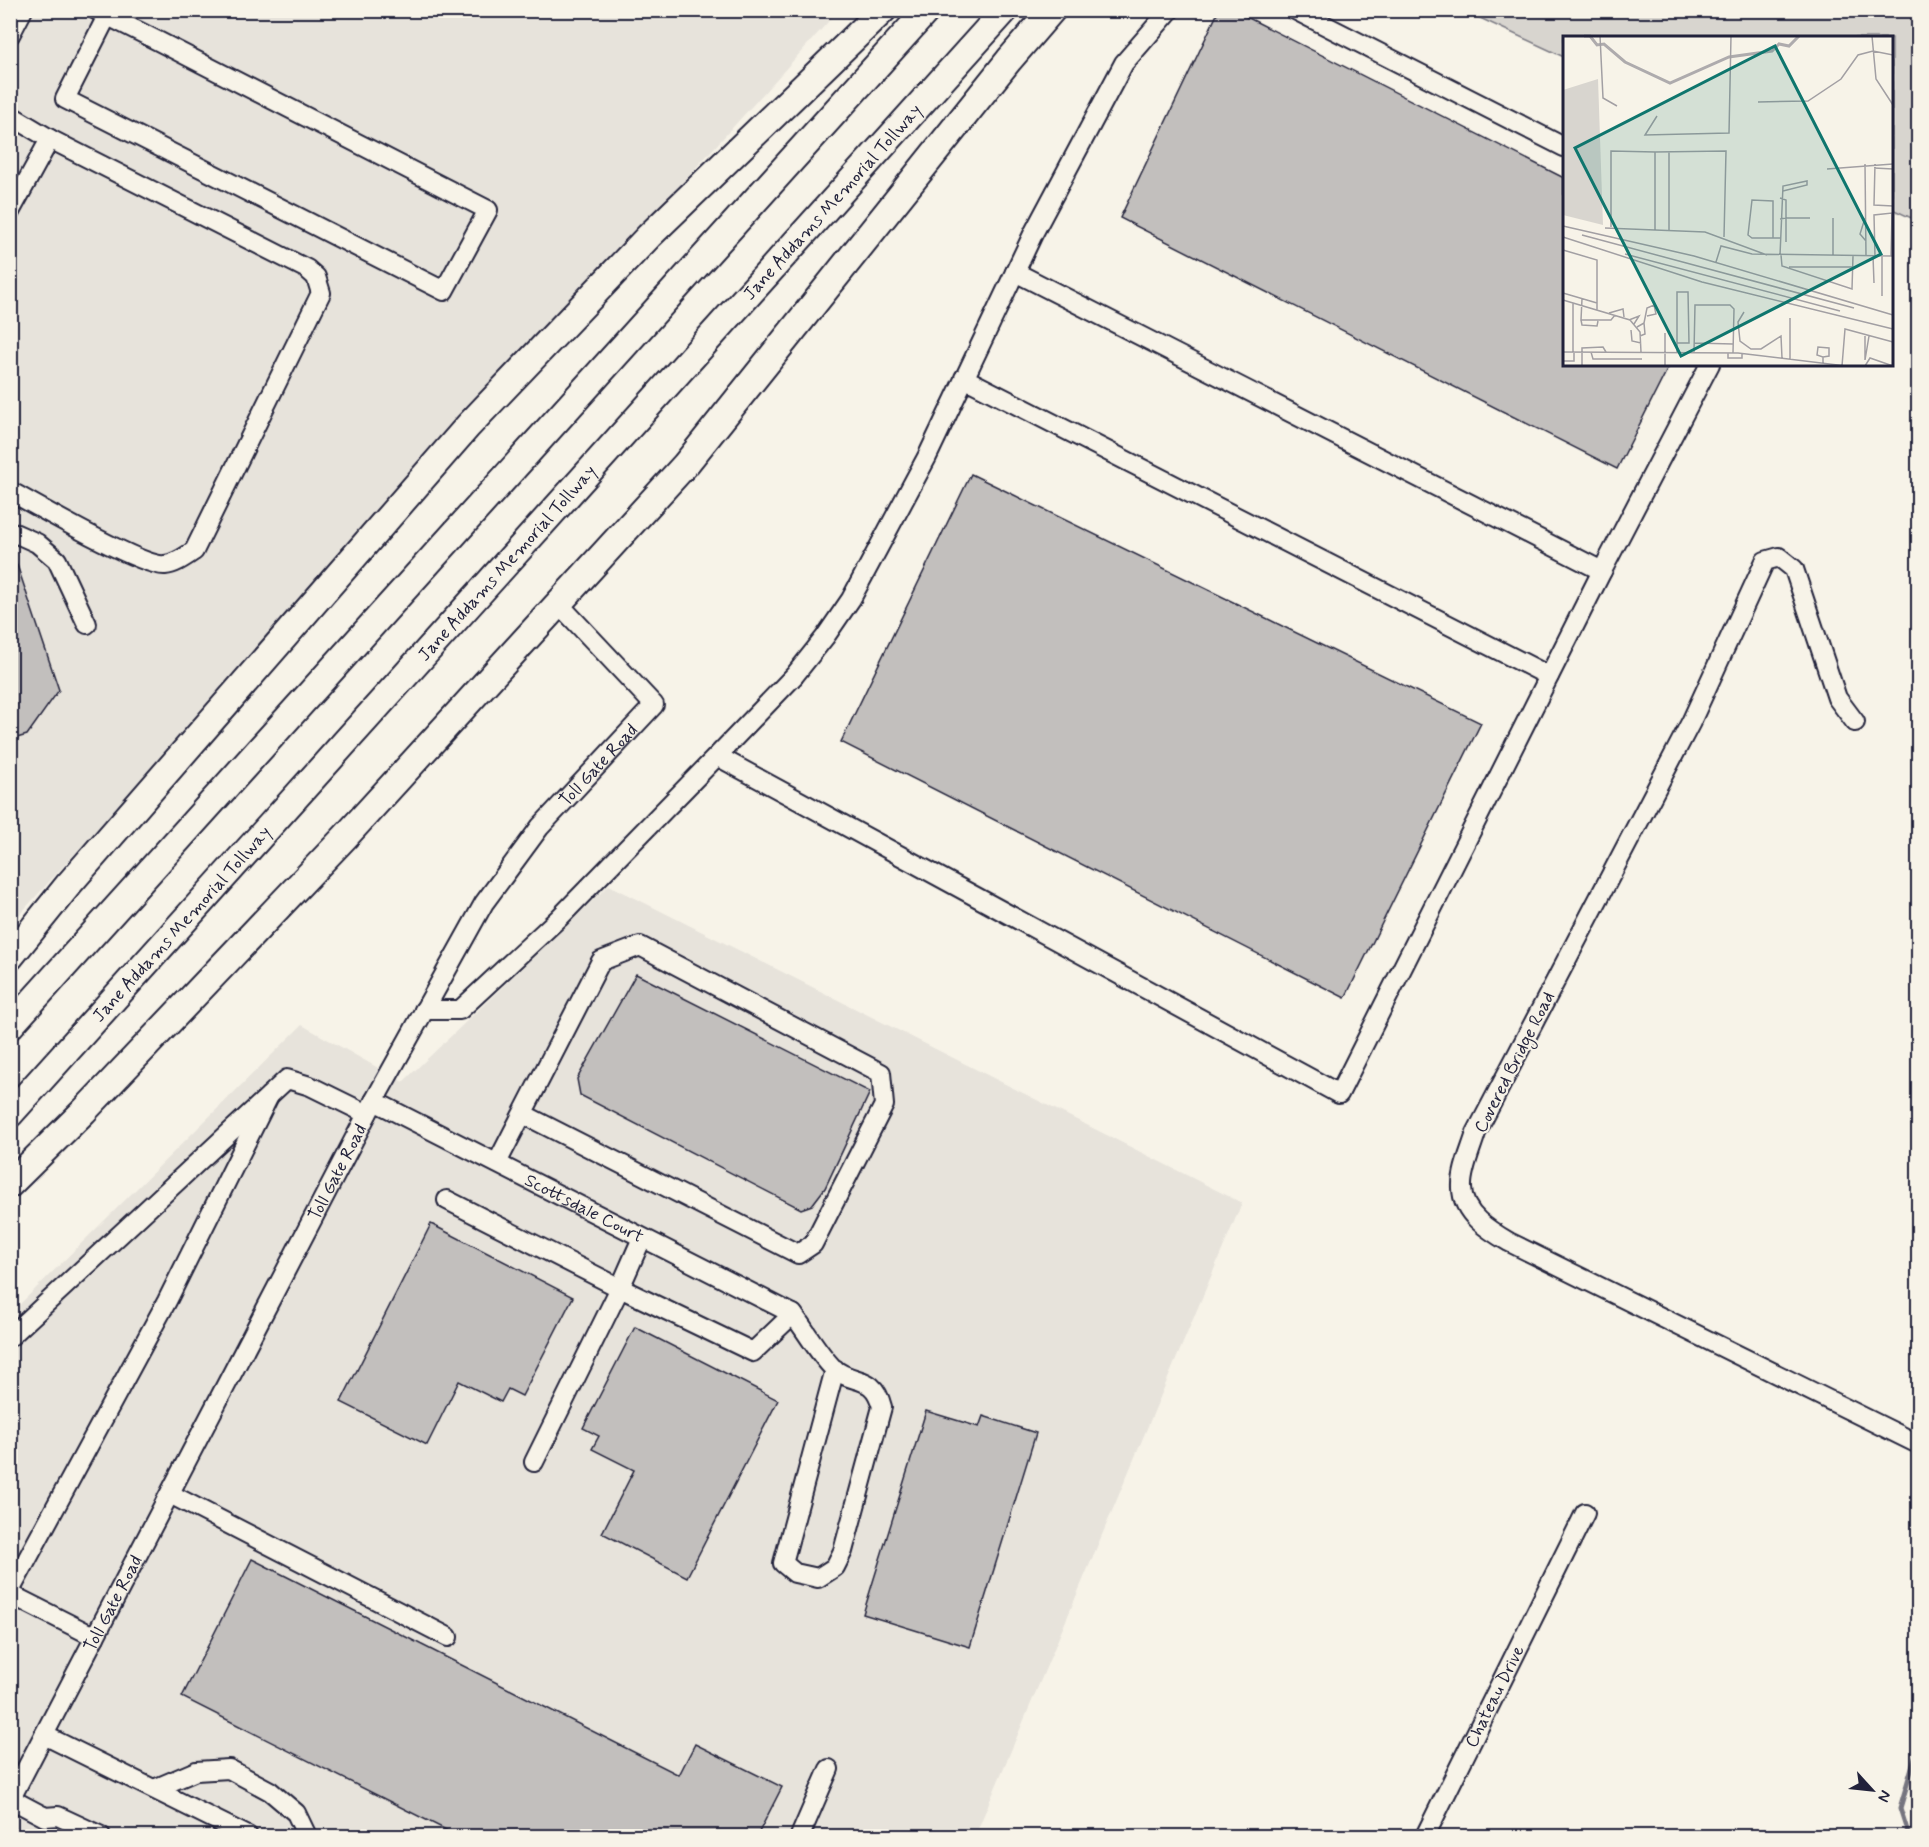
<svg xmlns="http://www.w3.org/2000/svg" width="1929" height="1847" font-family="Mynerve,sans-serif">
<style>
.built{fill:#e7e3db}
.green{fill:#d8d5cf;stroke:#7d7c85;stroke-width:1.5}
.lines{fill:none;stroke-linecap:round;stroke-linejoin:round}
.stream{stroke:#76747f;stroke-width:5}
.building{fill:#c2bfbd;stroke:#22223b;stroke-width:1.5}
.minor-casing{stroke:#22223b;stroke-width:22}
.highway-casing{stroke:#22223b;stroke-width:30}
.minor{stroke:#f7f3e8;stroke-width:18}
.highway{stroke:#f7f3e8;stroke-width:26}
.labels{text-anchor:middle;stroke-width:4.5;stroke-linejoin:round;paint-order:stroke}
.street-label{font-size:18px;fill:#22223b;stroke:#f7f3e8}
.inset-river{fill:none;stroke:#aeabad;stroke-width:3}
.inset-road{fill:none;stroke:#a29fa3;stroke-width:1.5}
.view{fill:#0f766e;fill-opacity:0.15;stroke:#0f766e;stroke-width:3}
.inset-edge{fill:none;stroke:#22223b;stroke-width:3}
</style>
<rect width="100%" height="100%" fill="#f7f3e8"/>
<filter id="ink" filterUnits="userSpaceOnUse"><feTurbulence type="fractalNoise" baseFrequency=".0167" numOctaves="2"/><feDisplacementMap in="SourceGraphic" scale="12" xChannelSelector="R" yChannelSelector="G"/><feConvolveMatrix kernelMatrix="1 2 1 2 8 2 1 2 1" color-interpolation-filters="sRGB"/></filter>
<g filter="url(#ink)">
<g class="built">
<path d="M11,11H838L11,924Z"/>
<path d="M609,885L1242,1203L975,1836H11V1313L302,1025L403,1082Z"/>
</g>
<path class="green" d="M1465,11H1918V221L1892,209V38H1564V57Z"/>
<g class="lines">
<path class="stream" d="M1909,1836L1900,1808L1918,1747"/>
</g>
<g class="building">
<path d="M1219,10H1233L1564,178V364H1670L1617,469L1120,218Z"/>
<path d="M971,474L1481,723L1345,998L841,742Z"/>
<path d="M13,553L59,690L27,735L10,740V554Z"/>
<path d="M636,974L870,1092L825,1188L812,1205L801,1209L580,1095L577,1079Z"/>
<path d="M431,1224L573,1297L522,1396L508,1389L501,1402L459,1381L427,1445L341,1402Z"/>
<path d="M635,1327L778,1400L687,1577L602,1533L634,1470L592,1449L599,1436L583,1428Z"/>
<path d="M926,1411L979,1427L983,1416L1036,1433L970,1647L863,1614Z"/>
<path d="M252,1559L679,1775L695,1744L782,1787L757,1836H458L182,1697Z"/>
</g>
<g class="lines">
<defs>
<g id="minor">
<path d="M96,10L158,41L488,210L444,291L65,99L107,16"/>
<path d="M1295,10L1564,147"/>
<path d="M10,35L23,10"/>
<path d="M10,115L50,139L307,269L316,277L321,293L194,551C186,556 176,564 165,565C144,568 35,505 10,491"/>
<path d="M10,212L50,139"/>
<path d="M1015,272L1602,571L1710,364"/>
<path d="M964,378L1549,676"/>
<path d="M10,531L37,543L57,560L87,624"/>
<path d="M1855,722L1837,698L1794,569L1779,557L1765,561L1691,722L1476,1133C1471,1150 1461,1171 1462,1188C1462,1214 1490,1231 1509,1242L1918,1444"/>
<path d="M717,756L1339,1094L1602,571"/>
<path d="M424,1010H460L559,918L717,756L794,676L825,637L851,599L927,457L1034,232L1124,63L1170,10"/>
<path id="s1" d="M374,1101L793,1314C806,1331 818,1353 833,1368C853,1386 873,1372 882,1407L843,1551L835,1567L818,1578L795,1573L783,1563L835,1369"/>
<path d="M497,1163L601,961L640,946L881,1073L884,1105L813,1244L798,1254L523,1114"/>
<path d="M447,1200L620,1288L642,1238"/>
<path d="M10,1337L287,1079L310,1086L367,1114"/>
<path d="M534,1462L620,1288L753,1352L793,1314"/>
<path d="M170,1494L448,1637"/>
<path d="M10,1591L167,1301L269,1096"/>
<path d="M10,1594L95,1637"/>
<path d="M44,1735L248,1836"/>
<path d="M154,1789L196,1771L229,1769L270,1791L296,1813L307,1836"/>
<path d="M11,1799L45,1817L58,1816L101,1836"/>
<path id="s2" d="M10,1800L374,1101L484,903L540,827L654,705L558,603"/>
<path d="M800,1836L829,1769"/>
<path id="s3" d="M1425,1836L1585,1513"/>
</g>
<g id="highway">
<path d="M10,957L69,884L468,426L649,236L883,10"/>
<path d="M10,1026L927,10"/>
<path id="s4" d="M10,1114L1005,10"/>
<path d="M10,1184L84,1111L345,837L685,465L1009,60L1052,10"/>
</g>
</defs>
<use href="#minor" class="minor-casing"/>
<use href="#highway" class="highway-casing"/>
<use href="#minor" class="minor"/>
<use href="#highway" class="highway"/>
</g>
</g>
<g class="labels">
<g class="street-label">
<text dy="6" stroke="none"><textPath href="#s4" startOffset="1228">Jane Addams Memorial Tollway</textPath></text>
<text dy="6" stroke="none"><textPath href="#s4" startOffset="742">Jane Addams Memorial Tollway</textPath></text>
<text dy="6" stroke="none"><textPath href="#s2" startOffset="1194">Toll Gate Road</textPath></text>
<text dy="6" stroke="none"><textPath href="#s4" startOffset="256">Jane Addams Memorial Tollway</textPath></text>
<text transform="translate(1514 1062) rotate(-63)" y="6">Covered Bridge Road</text>
<text dy="6" stroke="none"><textPath href="#s2" startOffset="708">Toll Gate Road</textPath></text>
<text dy="6" stroke="none"><textPath href="#s1" startOffset="236">Scottsdale Court</textPath></text>
<text dy="6" stroke="none"><textPath href="#s2" startOffset="222">Toll Gate Road</textPath></text>
<text dy="6" stroke="none"><textPath href="#s3" startOffset="156">Chateau Drive</textPath></text>
</g>
</g>
<g transform="translate(1563 36)">
<rect width="330" height="330" fill="#f7f3e8"/>
<path d="M35,43L40,189L0,179V54Z" fill="#d8d5cf"/>
<path class="inset-river" d="M21,0H27L34,9L41,8L62,26L107,47L166,21L209,15L216,8L226,10L236,0"/>
<path class="inset-road" d="M37,0L40,62L54,70M309,0L313,43L330,69M195,66L245,65L278,43L295,19L310,15L330,19M94,80L82,99L166,97L168,0M92,116L163,115L161,201M106,116V195M302,128L303,220M312,128L311,169L330,170M311,132L330,133M264,133L330,128M217,162L223,164V182H247M302,182L297,198L303,205M217,183L223,182V206M0,190L131,220L330,279M48,191V115L92,116V195M42,192L142,196L204,219M19,199L291,272M0,201L139,246L330,293M210,202V165L189,164L185,199L189,202H217M0,214L34,224V274M62,218L277,275M217,219L220,150L244,145V149L220,155M218,219L219,230L289,253L290,220M270,219V182M310,220L311,247M312,220L311,179L329,177L328,220M319,220V260M153,226L158,210L189,218L330,220M226,231H290M0,257L34,267M19,263L18,284H48L52,279M0,264L67,284L77,296L78,316M181,276L175,286L177,305L188,313H198L218,300L219,322M46,277L60,273L61,281M18,284L19,289L34,290L35,285M66,284L76,280L71,288M81,287L84,272L91,269L93,278L84,280M74,291L81,287L82,298L77,300M68,294L69,305L78,307M302,298V324L306,300M114,307H126L125,256H114V317M131,307L170,308M0,316L175,317L283,330M10,316V267M28,316L30,323H79M131,316L132,269H167L171,273L170,317M165,317V322H179V318M227,323V282M0,325H11V316M260,327V321L254,319L255,311L266,312V320L260,321M19,330V312L40,311L43,316M102,330V297M279,330L282,293L330,306M302,330L307,322L330,330"/>
<path class="view" d="M212,10L318,218L118,320L12,112Z"/>
<rect width="330" height="330" class="inset-edge"/>
</g>
<rect width="1929" height="1847" fill="none" stroke="#f7f3e8" stroke-width="36"/>
<rect x="18" y="18" width="1893" height="1811" fill="none" stroke="#22223b" stroke-width="2" filter="url(#ink)"/>
<g transform="translate(1872 1790) rotate(117)" stroke="#f7f3e8" stroke-width="4.5" paint-order="stroke">
<path d="M0-4.5L10 22L0 15L-10 22Z" fill="#22223b"/>
<text y="-9" font-size="16" font-weight="bold" text-anchor="middle" fill="#22223b">N</text>
</g>
</svg>
